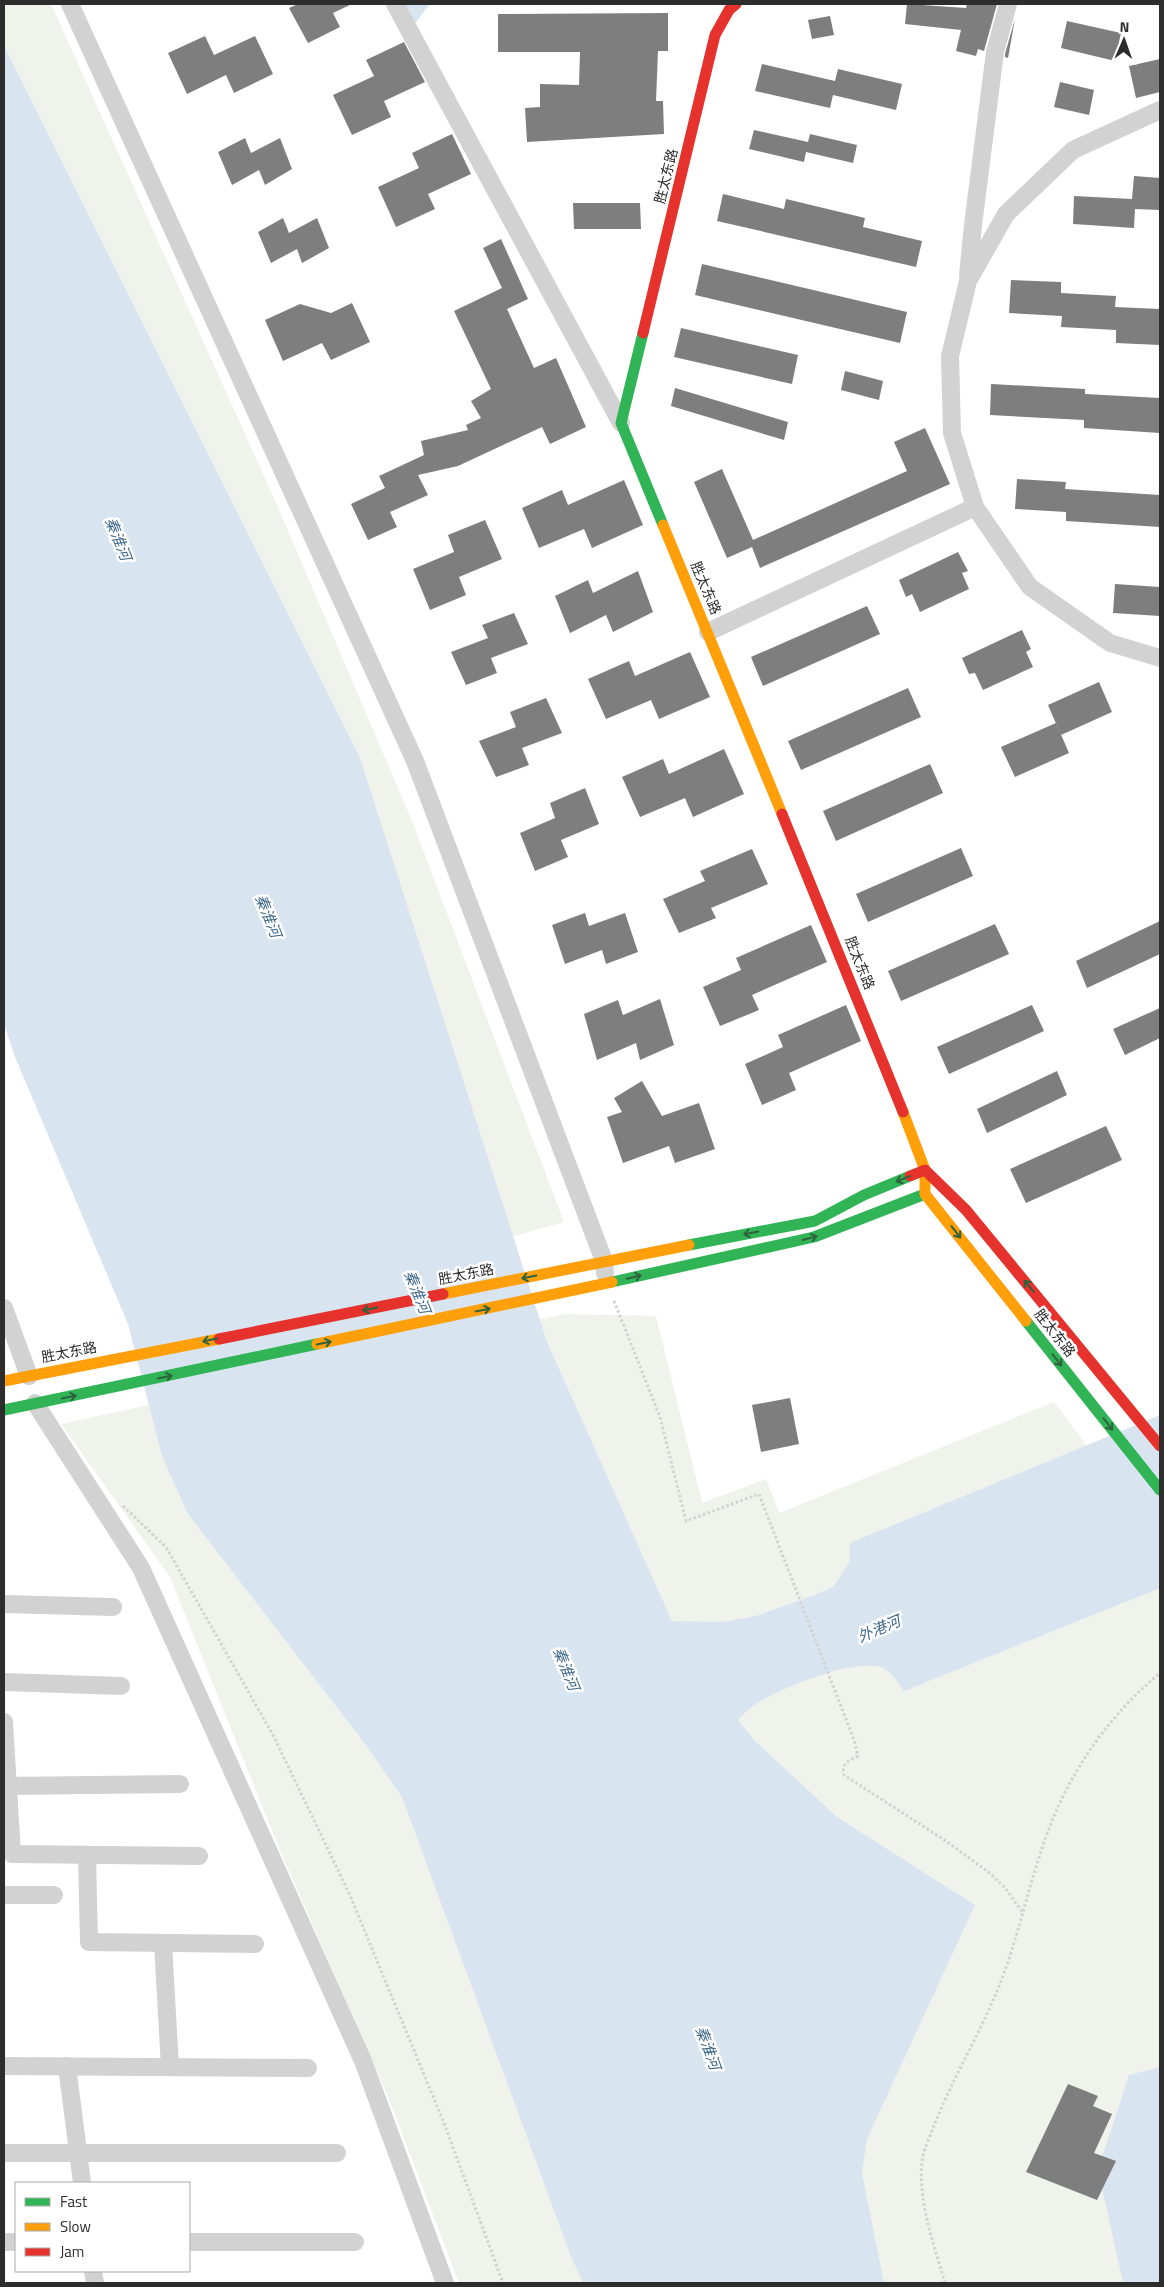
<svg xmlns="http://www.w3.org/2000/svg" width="1164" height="2287" font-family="'Titillium Web','Noto Sans SC',sans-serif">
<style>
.green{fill:#eff3eb}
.water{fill:#d8e5f0}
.building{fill:#7e7e7e}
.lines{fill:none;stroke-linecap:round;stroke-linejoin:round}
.path{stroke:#d2d2d2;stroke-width:3;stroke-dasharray:2.5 2.5;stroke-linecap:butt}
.street{stroke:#d2d2d2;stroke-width:18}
.fast{stroke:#30b455;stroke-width:11}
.slow{stroke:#ff9f0a;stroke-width:11}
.jam{stroke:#e5322d;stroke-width:11}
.oneway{stroke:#2e633d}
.labels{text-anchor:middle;stroke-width:5;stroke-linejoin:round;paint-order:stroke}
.street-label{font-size:14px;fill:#2d2d2d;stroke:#fff}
.water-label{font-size:15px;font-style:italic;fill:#3e688b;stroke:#fff}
</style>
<rect width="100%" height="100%" fill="#fff"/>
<g class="green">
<path d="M4,4H51L277,505L412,821L564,1222L496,1241L4,989Z"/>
<path d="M565,1314L656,1316L702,1503L766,1479L779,1513L1054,1402L1160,1543V2283H459L389,2099L279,1848L170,1577L61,1424Z"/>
</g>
<g class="water">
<path d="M395,4H430L410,30Z"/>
<path d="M4,46L360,758L547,1342L672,1621L723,1622L756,1616L812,1596L833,1587L849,1563L850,1543L1160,1415V1588L904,1691C898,1683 893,1673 883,1668C857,1656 771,1691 749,1709C745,1712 741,1717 738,1720L754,1740L837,1817L975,1905L867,2139L862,2173L884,2283H583L570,2254L402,1797L366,1745L188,1514L162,1456L128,1324L15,1057L4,1024Z"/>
<path d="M1160,2067V2283H1123L1098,2170L1129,2075Z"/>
</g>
<g class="building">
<path d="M298,4H352L333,13L340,27L308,43L289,8Z"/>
<path d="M907,4L966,8L967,4H997L984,51L978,49L976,56L956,51L961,30L905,24Z"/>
<path d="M668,13V51H658L656,101H663L664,134L527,142L525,108L540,107V84L579,85L580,52H498V14Z"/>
<path d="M830,16L834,35L812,39L808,20Z"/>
<path d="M1015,19L1008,58L1005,57V54Z"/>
<path d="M1067,21L1121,33L1115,61L1061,48Z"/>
<path d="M205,36L214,55L255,36L273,74L234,93L226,75L187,94L168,53Z"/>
<path d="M404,42L425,82L384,101L391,117L352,135L333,95L374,76L366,60Z"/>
<path d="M1160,59V92L1136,98L1129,66Z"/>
<path d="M762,64L835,81L838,69L902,84L896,110L833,95L830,108L755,91Z"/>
<path d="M1060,82L1094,90L1089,115L1054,107Z"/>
<path d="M754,130L808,142L810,134L857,145L853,163L806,152L804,162L749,149Z"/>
<path d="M452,134L471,174L428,194L435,209L396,227L378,187L419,168L412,153Z"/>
<path d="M245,138L251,153L280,138L292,169L265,185L259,170L232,185L218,152Z"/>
<path d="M1134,176L1160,178V210L1135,209L1134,228L1073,224L1074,196L1132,199Z"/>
<path d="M723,194L784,209L786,199L865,218L863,227L922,241L916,267L717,221Z"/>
<path d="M573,203H640L641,229H574Z"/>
<path d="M283,218L289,233L317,218L329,248L302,263L297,249L271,263L258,232Z"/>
<path d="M501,239L528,299L507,309L534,368L556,358L586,427L550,444L542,427L458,466L418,475L428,495L390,512L397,527L368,540L351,504L385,488L379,476L424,455L421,441L468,430L466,425L481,418L471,401L491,389L454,311L502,288L483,248Z"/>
<path d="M702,264L907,312L900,343L695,295Z"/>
<path d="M1011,280L1061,282V293L1116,296L1115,307L1160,309V345L1116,343V330L1061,327L1062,316L1009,313Z"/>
<path d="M352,303L370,342L331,360L322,343L283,361L265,320L300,304L331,313Z"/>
<path d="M681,328L798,355L792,384L674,357Z"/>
<path d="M845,371L883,381L879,400L841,390Z"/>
<path d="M991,384L1085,389V394L1160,398V433L1084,428V420L990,415Z"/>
<path d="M675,388L788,422L784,440L671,406Z"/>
<path d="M925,428L950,484L760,568L752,547L727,558L694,482L722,469L753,540L907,471L894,442Z"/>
<path d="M1017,479L1066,482L1065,489L1160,495V527L1066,521V512L1015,509Z"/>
<path d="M624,480L643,525L592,548L584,529L539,548L522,508L562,490L568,505Z"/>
<path d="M485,520L502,559L459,577L466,595L430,610L413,569L454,552L448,535Z"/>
<path d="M958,552L968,571L962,573L969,589L920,612L912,594L906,597L899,580Z"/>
<path d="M638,571L653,612L613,632L606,615L570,633L555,596L588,580L593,593Z"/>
<path d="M1115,584L1160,587V616L1113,613Z"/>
<path d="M867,606L880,634L763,686L751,657Z"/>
<path d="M514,613L528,644L491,658L497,673L466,685L451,652L488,638L482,625Z"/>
<path d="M1022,630L1031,649L1026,652L1033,667L983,690L975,673L969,674L962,658Z"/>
<path d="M690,652L710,697L659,719L651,700L606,719L588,679L629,661L635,676Z"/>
<path d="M1099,682L1112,712L1061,735L1048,705Z"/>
<path d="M908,688L921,717L801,770L788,741Z"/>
<path d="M546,698L562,733L522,748L529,765L496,777L479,741L516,727L510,712Z"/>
<path d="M1056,723L1069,753L1015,777L1001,747Z"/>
<path d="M724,749L744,794L693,817L685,798L640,817L622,777L663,759L669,774Z"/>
<path d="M930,764L943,793L836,841L823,811Z"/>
<path d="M585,788L599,824L561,840L568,857L535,871L520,833L555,818L550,803Z"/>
<path d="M961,848L973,876L868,922L856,894Z"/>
<path d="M752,849L768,884L711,908L716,918L679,933L663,899L705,881L700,871Z"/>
<path d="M585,913L589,926L625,913L638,952L606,964L602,950L565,964L552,925Z"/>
<path d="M1160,921V954L1087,988L1076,961Z"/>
<path d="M995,924L1009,954L901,1001L888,971Z"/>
<path d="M811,925L827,962L752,995L759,1010L720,1026L703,987L741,970L736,958Z"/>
<path d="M660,999L674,1045L640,1060L636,1043L597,1060L584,1014L618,1000L623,1015Z"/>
<path d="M846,1005L861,1041L789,1073L796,1090L762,1105L745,1064L783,1047L778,1035Z"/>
<path d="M1032,1005L1044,1031L949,1074L937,1047Z"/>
<path d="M1160,1008V1038L1125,1055L1113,1029Z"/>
<path d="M1057,1071L1067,1095L987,1133L977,1109Z"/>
<path d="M642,1081L662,1116L699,1103L715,1149L675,1163L669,1146L623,1163L607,1117L622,1112L614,1098Z"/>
<path d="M1106,1126L1122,1160L1026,1203L1010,1169Z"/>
<path d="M790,1398L799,1444L761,1452L752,1405Z"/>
<path d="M1068,2084L1098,2096L1093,2106L1112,2114L1094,2153L1116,2161L1097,2200L1026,2172Z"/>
</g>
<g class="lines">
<g class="path">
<path d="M614,1301L660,1417L686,1521L759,1494L854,1740L858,1756C849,1761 841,1763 844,1775L946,1841L991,1874L1006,1889L1023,1913"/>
<path d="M123,1506L166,1547L273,1735L349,1893L444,2123L503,2283"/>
<path d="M945,2283C934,2244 918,2203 922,2162C923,2150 930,2137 934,2126C951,2082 976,2040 995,1996C1019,1940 1029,1878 1052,1821C1075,1764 1113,1712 1160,1673"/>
</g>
<g class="street">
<path d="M70,4L415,761L604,1261L605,1273"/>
<path d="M395,4L621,423"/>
<path d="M1160,110L1073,150L1006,214L968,281L950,356L952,433L975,507L1030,587L1110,643L1160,658"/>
<path d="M968,275L973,225L995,52L1008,4"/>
<path d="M708,632L975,507"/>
<path d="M4,1308L29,1376"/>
<path d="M35,1403L141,1568L363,2061L445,2283"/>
<path d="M4,1604L113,1607"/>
<path d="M4,1682L121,1686"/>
<path d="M4,1722L12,1854L199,1856"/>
<path d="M4,1786L180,1784"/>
<path d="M87,1855L89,1942L255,1944"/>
<path d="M4,1895H54"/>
<path d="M163,1943L170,2067"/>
<path d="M4,2066L308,2068"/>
<path d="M67,2066L82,2183"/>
<path d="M4,2153H337"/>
<path d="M4,2242H16"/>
<path d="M189,2242H355"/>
<path d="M93,2271L95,2283"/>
</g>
<g class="fast">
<path d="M643,333L621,423L663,525"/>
<path d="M689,1245L815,1221L864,1195L910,1176"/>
<path d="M612,1282L814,1237L925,1194"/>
<path d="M1026,1321L1160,1490"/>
<path d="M4,1410L317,1344"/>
</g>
<g class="slow">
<path d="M663,525L782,814"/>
<path d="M903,1112L925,1170V1194L1026,1321"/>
<path d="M443,1294L689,1245"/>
<path d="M317,1344L612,1282"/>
<path d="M4,1381L219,1339"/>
</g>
<g class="jam">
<path d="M643,333L715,35L729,10L736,4"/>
<path d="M782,814L903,1112"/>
<path d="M910,1176L925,1170L966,1210L1160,1446"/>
<path d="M219,1339L443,1294"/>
</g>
</g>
<defs><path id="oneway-shaft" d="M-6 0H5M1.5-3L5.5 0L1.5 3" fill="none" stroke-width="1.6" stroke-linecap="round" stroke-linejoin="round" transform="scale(1.25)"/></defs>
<g class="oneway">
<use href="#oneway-shaft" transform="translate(903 1179) rotate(158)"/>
<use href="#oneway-shaft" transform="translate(956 1232) rotate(52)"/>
<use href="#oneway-shaft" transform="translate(751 1233) rotate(169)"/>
<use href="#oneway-shaft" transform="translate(810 1238) rotate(-15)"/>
<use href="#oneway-shaft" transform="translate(529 1277) rotate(169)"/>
<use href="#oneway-shaft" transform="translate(634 1277) rotate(-13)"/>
<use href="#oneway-shaft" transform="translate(1029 1286) rotate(-129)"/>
<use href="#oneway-shaft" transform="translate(370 1309) rotate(169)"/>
<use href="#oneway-shaft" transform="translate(483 1310) rotate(-12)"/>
<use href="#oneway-shaft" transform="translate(210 1340) rotate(169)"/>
<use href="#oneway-shaft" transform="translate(324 1343) rotate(-12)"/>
<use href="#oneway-shaft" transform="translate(1057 1360) rotate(52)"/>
<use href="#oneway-shaft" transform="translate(165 1377) rotate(-12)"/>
<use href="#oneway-shaft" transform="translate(69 1397) rotate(-11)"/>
<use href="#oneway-shaft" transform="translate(1108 1424) rotate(52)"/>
</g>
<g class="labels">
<g class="street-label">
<text transform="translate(666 176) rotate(-76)" y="5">胜太东路</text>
<text transform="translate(706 588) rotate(67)" y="5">胜太东路</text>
<text transform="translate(860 963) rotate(68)" y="5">胜太东路</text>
<text transform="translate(466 1274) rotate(-11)" y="5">胜太东路</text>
<text transform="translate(1055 1333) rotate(52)" y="5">胜太东路</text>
<text transform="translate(69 1352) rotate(-11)" y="5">胜太东路</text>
</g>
<g class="water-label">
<text transform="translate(118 539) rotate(68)" y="5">秦淮河</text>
<text transform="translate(268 916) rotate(68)" y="5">秦淮河</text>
<text transform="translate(417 1292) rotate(68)" y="5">秦淮河</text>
<text transform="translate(879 1629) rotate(-23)" y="5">外港河</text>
<text transform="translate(566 1669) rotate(68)" y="5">秦淮河</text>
<text transform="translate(708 2048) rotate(70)" y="5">秦淮河</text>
</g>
</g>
<rect width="1164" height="2287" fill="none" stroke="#2d2d2d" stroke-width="10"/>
<rect x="15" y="2182" width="175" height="90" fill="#ffffff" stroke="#ababab"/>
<rect x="25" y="2198" width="25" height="8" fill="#30b455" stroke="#ababab"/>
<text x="60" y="2207" font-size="15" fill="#2d2d2d">Fast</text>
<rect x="25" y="2223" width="25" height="8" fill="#ff9f0a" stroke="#ababab"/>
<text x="60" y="2232" font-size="15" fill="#2d2d2d">Slow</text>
<rect x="25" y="2248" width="25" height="8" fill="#e5322d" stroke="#ababab"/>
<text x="60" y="2257" font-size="15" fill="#2d2d2d">Jam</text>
<g transform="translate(1124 40) rotate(2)" stroke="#ffffff" stroke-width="4" paint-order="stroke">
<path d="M0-4L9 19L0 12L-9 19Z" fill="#2d2d2d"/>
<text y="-8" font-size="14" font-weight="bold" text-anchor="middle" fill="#2d2d2d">N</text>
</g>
</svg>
